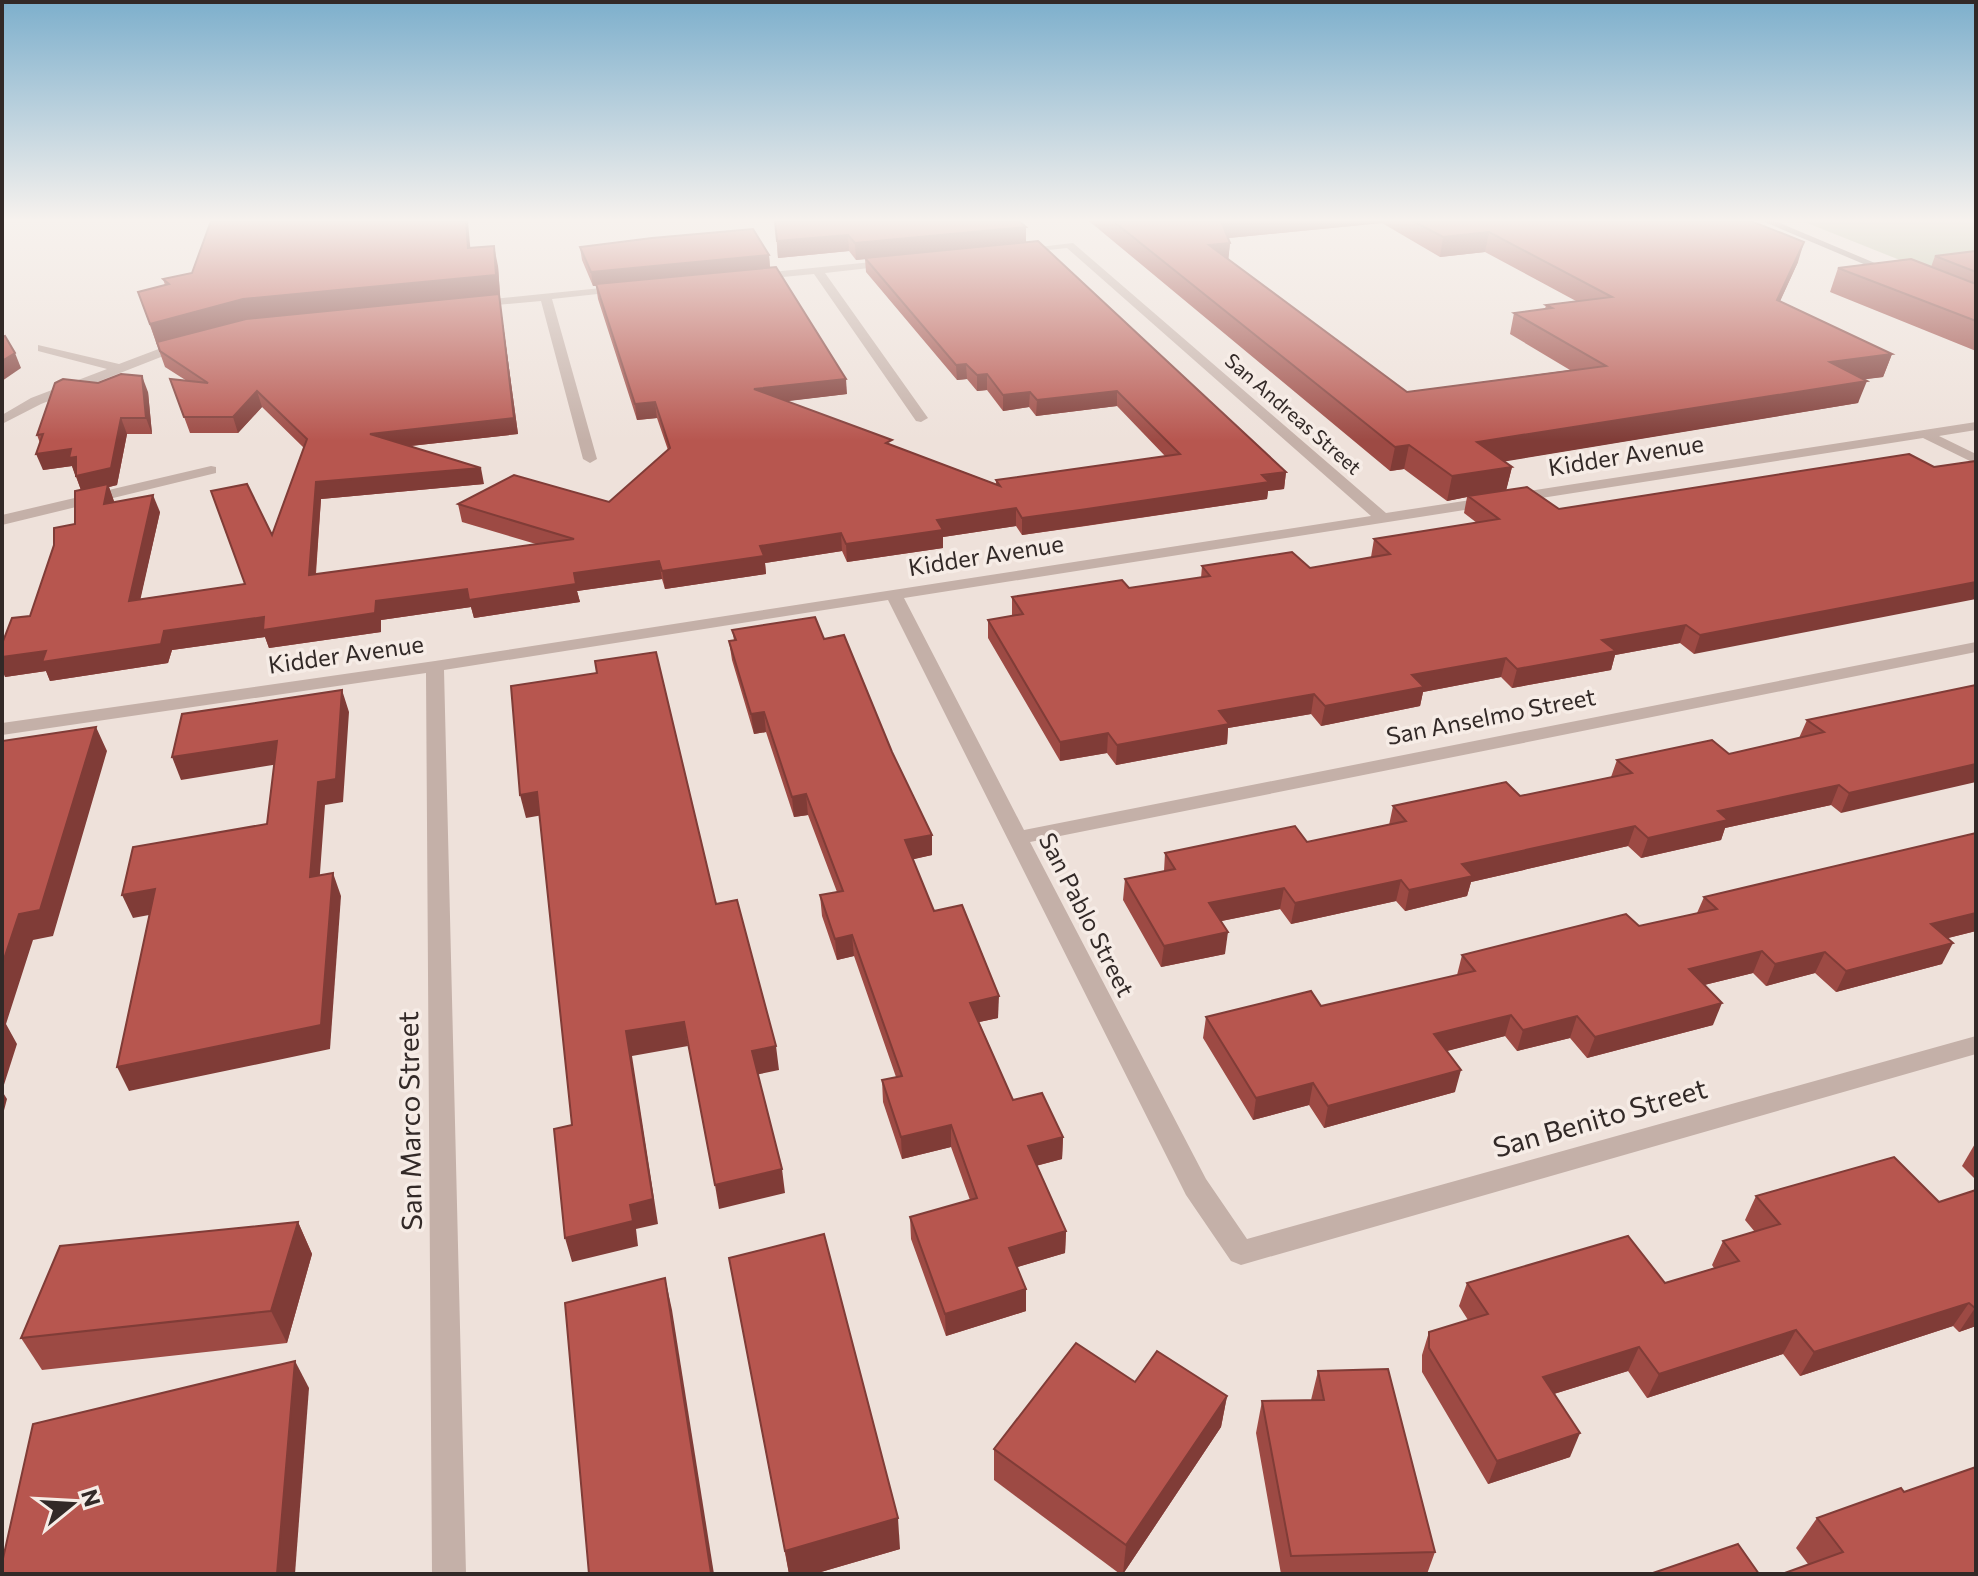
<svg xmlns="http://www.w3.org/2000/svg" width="1978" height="1576" font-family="Commissioner,sans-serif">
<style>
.green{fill:#b6bb9c}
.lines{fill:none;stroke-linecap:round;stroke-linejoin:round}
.minor{fill:#c4b0a8;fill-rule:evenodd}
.secondary{fill:#977f7a;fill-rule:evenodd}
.wall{fill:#9d4a44;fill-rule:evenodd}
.shaded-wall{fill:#803c37}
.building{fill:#b7564f;stroke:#803c37;stroke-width:2}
.labels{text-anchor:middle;stroke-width:7;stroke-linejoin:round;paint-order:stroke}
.far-street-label{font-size:20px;fill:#322927;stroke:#f6ece6}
.street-label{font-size:24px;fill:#322927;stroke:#f6ece6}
.near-street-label{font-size:28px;fill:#322927;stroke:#f6ece6}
</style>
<rect width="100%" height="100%" fill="#eee1da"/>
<path class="green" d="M1802,221H1976V269L1935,274Z"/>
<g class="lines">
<g class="minor">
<path d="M1073,243L1386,513L1976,422V430L1939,436L1976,454V464L1923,438L904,598L1024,830L1976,642V652L1030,842L1206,1179L1247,1239L1976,1036V1054L1241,1265L1231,1261L1186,1195L888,600L444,670L466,1574H432L426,673L2,735V723L435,661L1371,516L1067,248L1019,253L1014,250Z"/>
<path d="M892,260L897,263L896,265L825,273L928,418L921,422L916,421L814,274L753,280L748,277L753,274Z"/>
<path d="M621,286L625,287V291L552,299L597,459L590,463L583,459L541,301L474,307L468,304L474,301Z"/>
<path d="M185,339L189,340V346L41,404L2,424V415L31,398L107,369L38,351V345L119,364Z"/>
<path d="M211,466L216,467V473L2,525V515Z"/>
</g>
<path class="secondary" d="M1762,221H1775L1901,274L1892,276Z"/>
</g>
<g class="wall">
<path d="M775,221L1026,227V242L1286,472L1284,489L1268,491L1267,499L1086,526L1022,535L1016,526L943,537V548L847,562L842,551L765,563L766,574L665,589L662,579L577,591L580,602L474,618L471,607L381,620V632L269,648L265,637L172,650L168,663L50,681L46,671L5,677L30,616L75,524L81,490L72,466L43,470L40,443L37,435L98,383L148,392L152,434H127L117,485L109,487L114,502L160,512L140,599L245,584L272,535L304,448L262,407L238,433H190L170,379L187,381L165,367L138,292L165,285L163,279L470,248L498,266L500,295H499L518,434L410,446L484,484L321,499L316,574L536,544L462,522L458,504L609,502L668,450L657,418L637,420L598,299L596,286H593L582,260L580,247L769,255L770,268L847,394L786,401L892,445L996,484V480L1165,456L1117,406L1036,416L1029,407L1003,411L987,390L977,391L967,379L957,380L866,272L865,259L856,260L849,251L778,258Z"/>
<path d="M1089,221H1751L1798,262L1780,301L1892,354L1883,377L1864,379L1858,403L1504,461L1512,467L1506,490L1559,509L1909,454L1694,654L1680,643L1615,655L1611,670L1512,688L1501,677L1423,692L1420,706L1321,726L1311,714L1228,728L1227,744L1116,765L1107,753L1060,761L988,638V620L1012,616V597L1129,588L1201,578L1202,566L1310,568L1371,557L1374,539L1477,523L1464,513L1467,497L1447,501L1404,469L1390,471ZM1382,223L1440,257L1485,252L1576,301L1546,305L1545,309L1514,313L1510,334L1570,370L1407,392L1228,259L1230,243L1228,238Z"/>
<path d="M1976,251V351L1830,292L1838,268L1931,267L1935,256Z"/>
<path d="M732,630L824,639L932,855L913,859L934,911L998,1018L979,1022L1013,1100L1063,1137L1062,1159L1036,1166L1066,1231L1065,1253L1017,1267L1026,1289V1311L946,1336L911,1239L910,1217L970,1200L951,1147L902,1159L883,1102L882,1080L896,1077L854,956L837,960L822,916L820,895L837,892L808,815L794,817L766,732L754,734L732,660L729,641L734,640Z"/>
<path d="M1976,685L1841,813L1831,805L1725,828L1721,840L1641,858L1628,846L1471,882L1467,896L1405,911L1396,901L1291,924L1280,909L1221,921L1225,954L1161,967L1123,900L1125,879L1164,871L1165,853L1307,842L1389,825L1393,806L1520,796L1611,777L1617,760L1729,754L1799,738L1807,720Z"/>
<path d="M1976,833V931L1948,938L1942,964L1836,992L1815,973L1766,986L1753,973L1704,985L1713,1025L1587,1058L1570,1038L1517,1051L1505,1036L1446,1051L1455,1092L1324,1128L1309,1105L1253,1120L1203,1038L1206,1017L1321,1006L1457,975L1462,955L1639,926L1697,913L1704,897Z"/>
<path d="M1976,1142V1180L1962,1166Z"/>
<path d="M1976,1190V1326L1959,1332L1953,1326L1800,1376L1783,1354L1647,1398L1628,1371L1554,1394L1570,1457L1488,1484L1422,1372V1355L1429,1332L1468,1320L1459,1306L1467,1283H1665L1714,1268L1712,1265L1723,1241L1755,1232L1745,1220L1756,1196L1939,1202Z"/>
<path d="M298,1222L312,1254L287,1343L42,1370L21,1338Z"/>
<path d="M735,1290L900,1549L814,1574H789Z"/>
<path d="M1318,1371L1435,1552L1427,1574H1281L1256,1433L1262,1401L1311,1400Z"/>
<path d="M1135,1382L1227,1396L1221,1427L1123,1574H1120L994,1480V1449Z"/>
<path d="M1904,1492L1976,1574L1808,1564L1796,1548L1817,1518Z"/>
</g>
<g class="shaded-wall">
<path d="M466,221H468L472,268L468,248Z"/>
<path d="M1220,221H1382V223L1219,239Z"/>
<path d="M1026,227V243L856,260L855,243Z"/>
<path d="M1489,232L1485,252L1440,257L1443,237Z"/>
<path d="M848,235L849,251L778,258L777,241Z"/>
<path d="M1804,242L1798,262L1771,321L1777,300Z"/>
<path d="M1230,243L1228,263L1209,245Z"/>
<path d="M494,246L498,266L500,295H499L518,434L374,450L370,434L157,345L150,324L243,299Z"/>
<path d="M769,255L770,269L593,286L591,272Z"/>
<path d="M15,353L21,368L2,381V361Z"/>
<path d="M1892,354L1883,377L1822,385L1830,362Z"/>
<path d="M966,364L967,379L957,380L956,365Z"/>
<path d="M987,374V390L977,391V375Z"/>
<path d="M142,376L148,392L152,434L146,418Z"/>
<path d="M846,379L847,394L755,405L754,389Z"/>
<path d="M1867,381L1858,403L1471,467L1477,442Z"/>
<path d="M257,391L262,407L238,433L233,417Z"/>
<path d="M1117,391V406L1036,416L1037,400Z"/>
<path d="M1030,392L1029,407L1003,411V395Z"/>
<path d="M655,402L657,418L637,420L635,404Z"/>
<path d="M121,418L127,434L117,485L109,487L114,501L111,521L82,493L76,476Z"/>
<path d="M1409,445L1404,469L1390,471L1395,447Z"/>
<path d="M71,449L76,457L75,475L72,466L43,470L36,454Z"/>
<path d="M1512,467L1506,491L1468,496L1467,497L1447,501L1452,476Z"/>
<path d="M481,468L484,484L321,499L314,593L309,575L316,482Z"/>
<path d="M1286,472L1284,489L1268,491L1267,499L1022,535V518Z"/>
<path d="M153,495L160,512L136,619L129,601Z"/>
<path d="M1016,508V526L943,537V548L847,562L846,544L937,520Z"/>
<path d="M841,533L842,551L765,563L766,574L665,589L662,571L760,546Z"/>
<path d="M659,561L662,579L577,591L580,602L474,618L471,607L381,620V632L269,648L265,637L172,650L168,663L50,681L46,671L5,677L2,670V657L164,631Z"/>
<path d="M1976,582V599L1694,654L1700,635Z"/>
<path d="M1686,625L1680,643L1615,655L1611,670L1512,688L1517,669L1602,640Z"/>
<path d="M1506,658L1501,677L1423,692L1420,706L1321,726L1325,706L1412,675Z"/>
<path d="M342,690L349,712L343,802L325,805L318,900L310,877L318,782Z"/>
<path d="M1314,694L1311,714L1228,728L1227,744L1116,765L1117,745L1219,711Z"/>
<path d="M764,712L766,732L754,734L751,714Z"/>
<path d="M96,727L107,751L53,936L33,940L6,1024L17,1044L2,1091L7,1099L2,1118V965L19,914Z"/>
<path d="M1108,733L1107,753L1060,761V742Z"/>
<path d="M277,741L285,763L181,780L172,757Z"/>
<path d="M1976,764V782L1841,813L1849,793Z"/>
<path d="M1839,785L1831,805L1725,828L1721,840L1641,858L1648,838L1718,811Z"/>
<path d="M537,792L543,815L526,818L520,795Z"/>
<path d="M806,794L808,815L794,817L792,797Z"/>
<path d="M1635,826L1628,846L1471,882L1467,896L1405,911L1409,890L1462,864Z"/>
<path d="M932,835V855L906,861L905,840Z"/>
<path d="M333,873L341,896L330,1049L129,1091L117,1067Z"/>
<path d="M1401,880L1396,901L1291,924L1295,903Z"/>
<path d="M1284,888L1280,909L1207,924L1209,903Z"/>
<path d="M155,889L165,912L133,918L122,895Z"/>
<path d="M1976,913V931L1920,945L1931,924Z"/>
<path d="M1228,932L1225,954L1161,967L1164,946Z"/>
<path d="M852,935L854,956L837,960L835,939Z"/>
<path d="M1953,943L1942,964L1836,992L1846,971Z"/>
<path d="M1762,951L1753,973L1680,991L1689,969Z"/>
<path d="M1825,952L1815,973L1766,986L1775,964Z"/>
<path d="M999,996L998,1018L970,1024V1003Z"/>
<path d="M1722,1003L1713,1025L1587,1058L1595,1037Z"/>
<path d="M1511,1015L1505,1036L1428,1056L1434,1034Z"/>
<path d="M1577,1016L1570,1038L1517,1051L1523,1030Z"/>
<path d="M684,1022L688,1046L632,1056L658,1224L636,1229L638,1246L572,1262L565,1238L630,1205L626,1031Z"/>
<path d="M776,1046L779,1070L755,1075L752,1051Z"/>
<path d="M1461,1070L1455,1092L1324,1128L1328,1106Z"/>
<path d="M1313,1083L1309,1105L1253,1120L1256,1098Z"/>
<path d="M951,1125V1147L902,1159L901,1137Z"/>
<path d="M1063,1137L1062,1159L1027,1168L1028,1146Z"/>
<path d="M782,1169L785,1193L719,1209L715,1185Z"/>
<path d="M298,1222L312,1254L287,1343L271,1311Z"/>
<path d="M1066,1231L1065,1253L1008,1270L1009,1248Z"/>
<path d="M665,1278L672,1310L714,1574H707Z"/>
<path d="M1026,1289V1311L946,1336L945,1314Z"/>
<path d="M1969,1303L1953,1326L1800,1376L1814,1352Z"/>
<path d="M1975,1308H1976V1326L1959,1332Z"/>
<path d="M1796,1330L1783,1354L1647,1398L1659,1374Z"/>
<path d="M1639,1347L1628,1371L1534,1400L1543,1377Z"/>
<path d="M295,1361L309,1388L295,1574H277Z"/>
<path d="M1227,1396L1221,1427L1123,1574L1126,1545Z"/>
<path d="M1580,1433L1570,1457L1488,1484L1497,1461Z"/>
<path d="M898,1518L900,1549L814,1574H789L785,1551Z"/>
</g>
<g class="building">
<path d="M211,221H466L468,248L494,246L496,275L243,299L150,324L138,292L169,284L163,279L192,273Z"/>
<path d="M775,221H1019L1026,227L855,243L848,235L777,241Z"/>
<path d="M1113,221H1221L1230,243L1209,245L1407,392L1606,366L1514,313L1552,308L1546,305L1612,297L1489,232L1443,237L1413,221H1751L1804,242L1777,300L1892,354L1830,362L1867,381L1477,442L1512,467L1452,476L1409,445L1395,447Z"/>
<path d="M753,229L769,255L591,272L580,247L652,238Z"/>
<path d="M1038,241L1286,472L1262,475L1269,482L1087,509L1022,518L1016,508L937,520L943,530L846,544L841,533L760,546L764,556L662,571L659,561L574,573L576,584L469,600L467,589L376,601L375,613L263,630L264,617L164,631L161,644L88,655L42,662L46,651L2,657V644L12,618L30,616L54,545V528L75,524V491L108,484L104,504L153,495L129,601L245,584L211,491L247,484L272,535L307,439L257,391L233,417H184L170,379L208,383L160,351L157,342L246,319L499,294L514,418L370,434L481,468L316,482L309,575L574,539L458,504L514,475L609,502L670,448L655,402L635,404L596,284L776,267L846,379L754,389L892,440L886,443L1000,486L996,480L1180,454L1117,391L1037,400L1030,392L1003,395L987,374L977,375L966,364L956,365L865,258Z"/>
<path d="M1976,251V272L1935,256Z"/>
<path d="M1911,259L1976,284V321L1838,268Z"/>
<path d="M5,336L15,353L2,361V337Z"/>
<path d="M121,374L142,376L146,418H121L111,468L76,476V457L69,458L71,449L36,454L43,434L37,435L55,383L63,379L98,383Z"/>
<path d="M1909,454L1934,467L1976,461V582L1700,635L1686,625L1602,640L1616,651L1517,669L1506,658L1412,675L1424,687L1325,706L1314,694L1219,711L1229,724L1117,745L1108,733L1060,742L988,620L1023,614L1012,597L1122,580L1129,588L1210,576L1202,566L1292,552L1310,568L1390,554L1374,539L1499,519L1468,496L1527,487L1559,509Z"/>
<path d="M815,617L824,639L844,635L892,752L932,835L905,840L934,911L962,905L999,996L970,1003L1013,1100L1042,1093L1063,1137L1028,1146L1066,1231L1009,1248L1026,1289L945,1314L910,1217L977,1198L951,1125L901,1137L882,1080L902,1076L852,935L835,939L820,895L843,891L806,794L792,797L764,712L751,714L729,641L736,640L732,630Z"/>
<path d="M656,652L716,904L737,900L776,1046L752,1051L782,1169L715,1185L684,1022L626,1031L653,1199L630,1205L633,1221L565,1238L554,1129L572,1125L537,792L520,795L511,686L597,673L595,661Z"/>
<path d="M1976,685V764L1849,793L1839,785L1718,811L1728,820L1648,838L1635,826L1462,864L1473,876L1409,890L1401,880L1295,903L1284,888L1209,903L1228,932L1164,946L1125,879L1175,869L1165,853L1295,826L1307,842L1406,821L1393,806L1506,782L1520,796L1632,773L1617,760L1712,740L1729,754L1824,732L1807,720Z"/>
<path d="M342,690L336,779L318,782L310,877L333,873L321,1025L117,1067L155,889L122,895L133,847L267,824L277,741L172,757L182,714Z"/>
<path d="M96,727L40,910L19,914L2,965V741Z"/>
<path d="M1976,833V913L1931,924L1953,943L1846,971L1825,952L1775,964L1762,951L1689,969L1722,1003L1595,1037L1577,1016L1523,1030L1511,1015L1434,1034L1461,1070L1328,1106L1313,1083L1256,1098L1206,1017L1311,991L1321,1006L1475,971L1462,955L1626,914L1639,926L1717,909L1704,897Z"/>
<path d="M1894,1157L1939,1202L1976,1190V1308H1975L1969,1303L1814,1352L1796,1330L1659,1374L1639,1347L1543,1377L1580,1433L1497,1461L1429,1348V1332L1488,1314L1467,1283L1628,1236L1665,1283L1739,1261L1723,1241L1780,1224L1756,1196Z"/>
<path d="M298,1222L271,1311L21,1338L60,1246Z"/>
<path d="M824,1234L898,1518L785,1551L729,1258Z"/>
<path d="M665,1278L711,1573L707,1574H589L565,1303Z"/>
<path d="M1076,1343L1135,1382L1157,1351L1227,1396L1126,1545L994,1449Z"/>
<path d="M295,1361L277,1574H2V1563L33,1424Z"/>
<path d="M1388,1369L1435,1552L1291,1556L1262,1401L1324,1400L1318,1371Z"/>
<path d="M1976,1467V1574H1782L1843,1552L1817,1518L1901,1488L1904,1492Z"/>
<path d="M1738,1544L1759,1574H1650Z"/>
</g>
<linearGradient id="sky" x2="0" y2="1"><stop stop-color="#7dafcc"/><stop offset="0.5" stop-color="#f7f2ee"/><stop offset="1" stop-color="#f7f2ee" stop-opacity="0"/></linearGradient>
<rect width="1978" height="441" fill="url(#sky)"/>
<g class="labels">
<g class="far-street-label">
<text transform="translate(1293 414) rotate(41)" y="7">San Andreas Street</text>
</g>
<g class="street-label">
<text transform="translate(1626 456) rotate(-9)" y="8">Kidder Avenue</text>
<text transform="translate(986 556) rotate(-9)" y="8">Kidder Avenue</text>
<text transform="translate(346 655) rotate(-8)" y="8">Kidder Avenue</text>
<text transform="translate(1491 717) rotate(-11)" y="8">San Anselmo Street</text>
<text transform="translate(1086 915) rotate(63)" y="8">San Pablo Street</text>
</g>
<g class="near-street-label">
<text transform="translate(1600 1118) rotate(-16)" y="10">San Benito Street</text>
<text transform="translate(410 1121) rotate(-91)" y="10">San Marco Street</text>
</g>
</g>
<rect width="1978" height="1576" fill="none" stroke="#322927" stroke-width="8"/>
<g transform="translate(72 1504) rotate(72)" stroke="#f6ece6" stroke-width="6" paint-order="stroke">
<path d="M0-6L14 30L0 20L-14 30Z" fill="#322927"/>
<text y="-12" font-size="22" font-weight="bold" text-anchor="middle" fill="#322927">N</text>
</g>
</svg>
